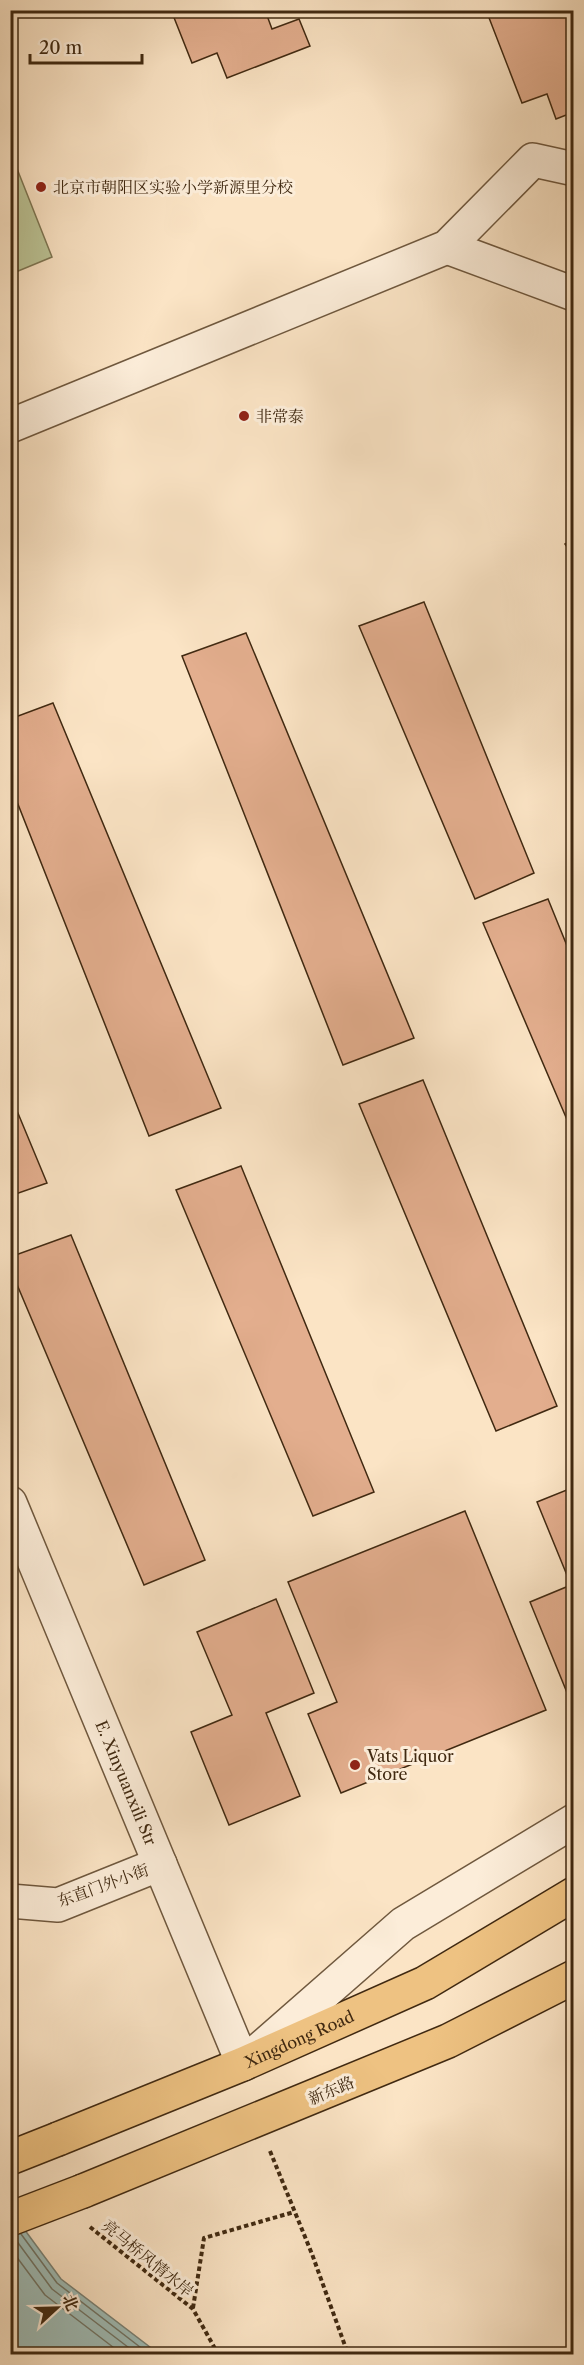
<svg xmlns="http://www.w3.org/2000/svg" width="584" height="2365" font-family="'Libre Caslon Text','Noto Serif SC',serif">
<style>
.green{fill:#bcc597;stroke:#7e7754;stroke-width:1.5}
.water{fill:#9fbeb9;stroke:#798276;stroke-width:1.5}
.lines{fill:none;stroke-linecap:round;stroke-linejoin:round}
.shore{stroke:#707465;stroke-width:1.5}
.building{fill:#e3ae8e;stroke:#402911;stroke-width:1.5}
.minor-casing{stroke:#6f583e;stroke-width:36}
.major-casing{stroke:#402911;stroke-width:36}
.path{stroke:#402911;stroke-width:4;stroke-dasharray:4.5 3;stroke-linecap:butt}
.minor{stroke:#fcedd9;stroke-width:33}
.major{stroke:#eec282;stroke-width:33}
.major-bridge-casing{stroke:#402911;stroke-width:36;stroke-linecap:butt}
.major-bridge{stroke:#eec282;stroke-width:33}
.poi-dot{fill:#8f2418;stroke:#fcedd9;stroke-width:2}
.labels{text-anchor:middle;stroke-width:6;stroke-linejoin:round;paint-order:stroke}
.poi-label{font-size:16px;fill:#402911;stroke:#fcedd9;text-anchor:start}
.street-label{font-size:16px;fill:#402911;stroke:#fcedd9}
</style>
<rect width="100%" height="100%" fill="#fbe4c5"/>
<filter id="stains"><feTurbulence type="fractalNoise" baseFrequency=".00333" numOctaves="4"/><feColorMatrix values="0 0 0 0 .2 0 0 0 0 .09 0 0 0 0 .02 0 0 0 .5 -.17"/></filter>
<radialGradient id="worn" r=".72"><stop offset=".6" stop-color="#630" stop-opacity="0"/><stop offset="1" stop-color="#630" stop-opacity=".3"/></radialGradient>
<path class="green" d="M10,151L52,257L11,274H10Z"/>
<path class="water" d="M10,2210L61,2279L159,2354H11Z"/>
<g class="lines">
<g class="shore">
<path d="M21,2234L57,2283L149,2354"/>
<path d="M13,2236L52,2289L137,2354"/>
<path d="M10,2248L45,2295L122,2354"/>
</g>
</g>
<g class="building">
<path d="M171,10H265L272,29L299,19L310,46L227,78L217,53L192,63Z"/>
<path d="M486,10H574V112L556,119L547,94L522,103Z"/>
<path d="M574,539V557L565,544Z"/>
<path d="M424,602L534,873L475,899L359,626Z"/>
<path d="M246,633L414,1038L343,1065L182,656Z"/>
<path d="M53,703L221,1108L149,1136L10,784V719Z"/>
<path d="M548,899L574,963V1136L483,923Z"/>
<path d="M423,1080L557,1406L496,1431L359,1104Z"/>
<path d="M10,1094L47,1183L10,1196Z"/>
<path d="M241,1166L374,1492L313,1516L176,1190Z"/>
<path d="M71,1235L205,1560L144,1585L10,1268V1257Z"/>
<path d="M574,1487V1693L568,1695L530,1602L571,1585L537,1502Z"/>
<path d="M465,1511L546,1710L341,1793L308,1714L337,1702L288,1582Z"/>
<path d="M276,1599L314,1693L266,1713L300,1796L229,1825L191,1732L232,1715L197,1632Z"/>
</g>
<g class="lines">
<defs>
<g id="minor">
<path d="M447,247L574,294"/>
<path d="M10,426L447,247L533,160L574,169"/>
<path id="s1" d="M10,1503L243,2064L403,1924L574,1821"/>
<path d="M10,1901L58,1905L160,1864"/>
</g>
<g id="major">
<path id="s2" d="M58,2139L243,2064L425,1983L574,1894"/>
<path d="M83,2191L448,2041L574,1977"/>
</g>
</defs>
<use href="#minor" class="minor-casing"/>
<use href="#major" class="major-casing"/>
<g class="path">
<path d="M270,2151L312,2254L348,2354"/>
<path d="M90,2227L193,2309L218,2354"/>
<path d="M193,2308L204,2238L294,2212"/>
</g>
<use href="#minor" class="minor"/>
<use href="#major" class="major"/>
<defs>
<g id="major-bridge">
<path d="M10,2158L58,2139"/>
<path d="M10,2219L83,2191"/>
</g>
</defs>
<use href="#major-bridge" class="major-bridge-casing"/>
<use href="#major-bridge" class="major-bridge"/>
</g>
<g class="poi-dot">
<circle cx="41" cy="187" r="6"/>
<circle cx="244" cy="416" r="6"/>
<circle cx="355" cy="1765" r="6"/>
</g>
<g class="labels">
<g class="poi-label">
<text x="53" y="193">北京市朝阳区实验小学新源里分校</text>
<text x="256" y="422">非常泰</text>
<text x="367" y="1762">Vats Liquor<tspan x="367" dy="18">Store</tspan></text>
</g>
<g class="street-label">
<text dy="6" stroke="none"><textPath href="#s1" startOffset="303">E. Xinyuanxili Str</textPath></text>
<text transform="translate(103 1885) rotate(-20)" y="6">东直门外小街</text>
<text dy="6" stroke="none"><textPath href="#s2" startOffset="261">Xingdong Road</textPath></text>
<text transform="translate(331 2090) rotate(-23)" y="6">新东路</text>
<text transform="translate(148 2258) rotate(39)" y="6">亮马桥风情水岸</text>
</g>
</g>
<rect width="584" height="2365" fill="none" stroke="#fbe4c5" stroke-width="36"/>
<rect x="12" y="12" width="560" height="2341" fill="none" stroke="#402911" stroke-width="3"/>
<rect x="18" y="18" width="548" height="2329" fill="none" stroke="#402911" stroke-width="1.5"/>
<g transform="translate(57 2308) rotate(68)" stroke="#fcedd9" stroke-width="4.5" paint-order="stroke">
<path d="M0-4.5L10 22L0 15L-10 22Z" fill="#402911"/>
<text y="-9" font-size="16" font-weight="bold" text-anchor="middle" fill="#402911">北</text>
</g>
<path d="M30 54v9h112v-9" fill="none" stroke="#402911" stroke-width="3"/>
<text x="39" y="54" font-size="18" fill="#402911" stroke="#fcedd9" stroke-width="4.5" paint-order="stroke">20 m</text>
<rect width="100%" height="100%" filter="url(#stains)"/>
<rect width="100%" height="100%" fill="url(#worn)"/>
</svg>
